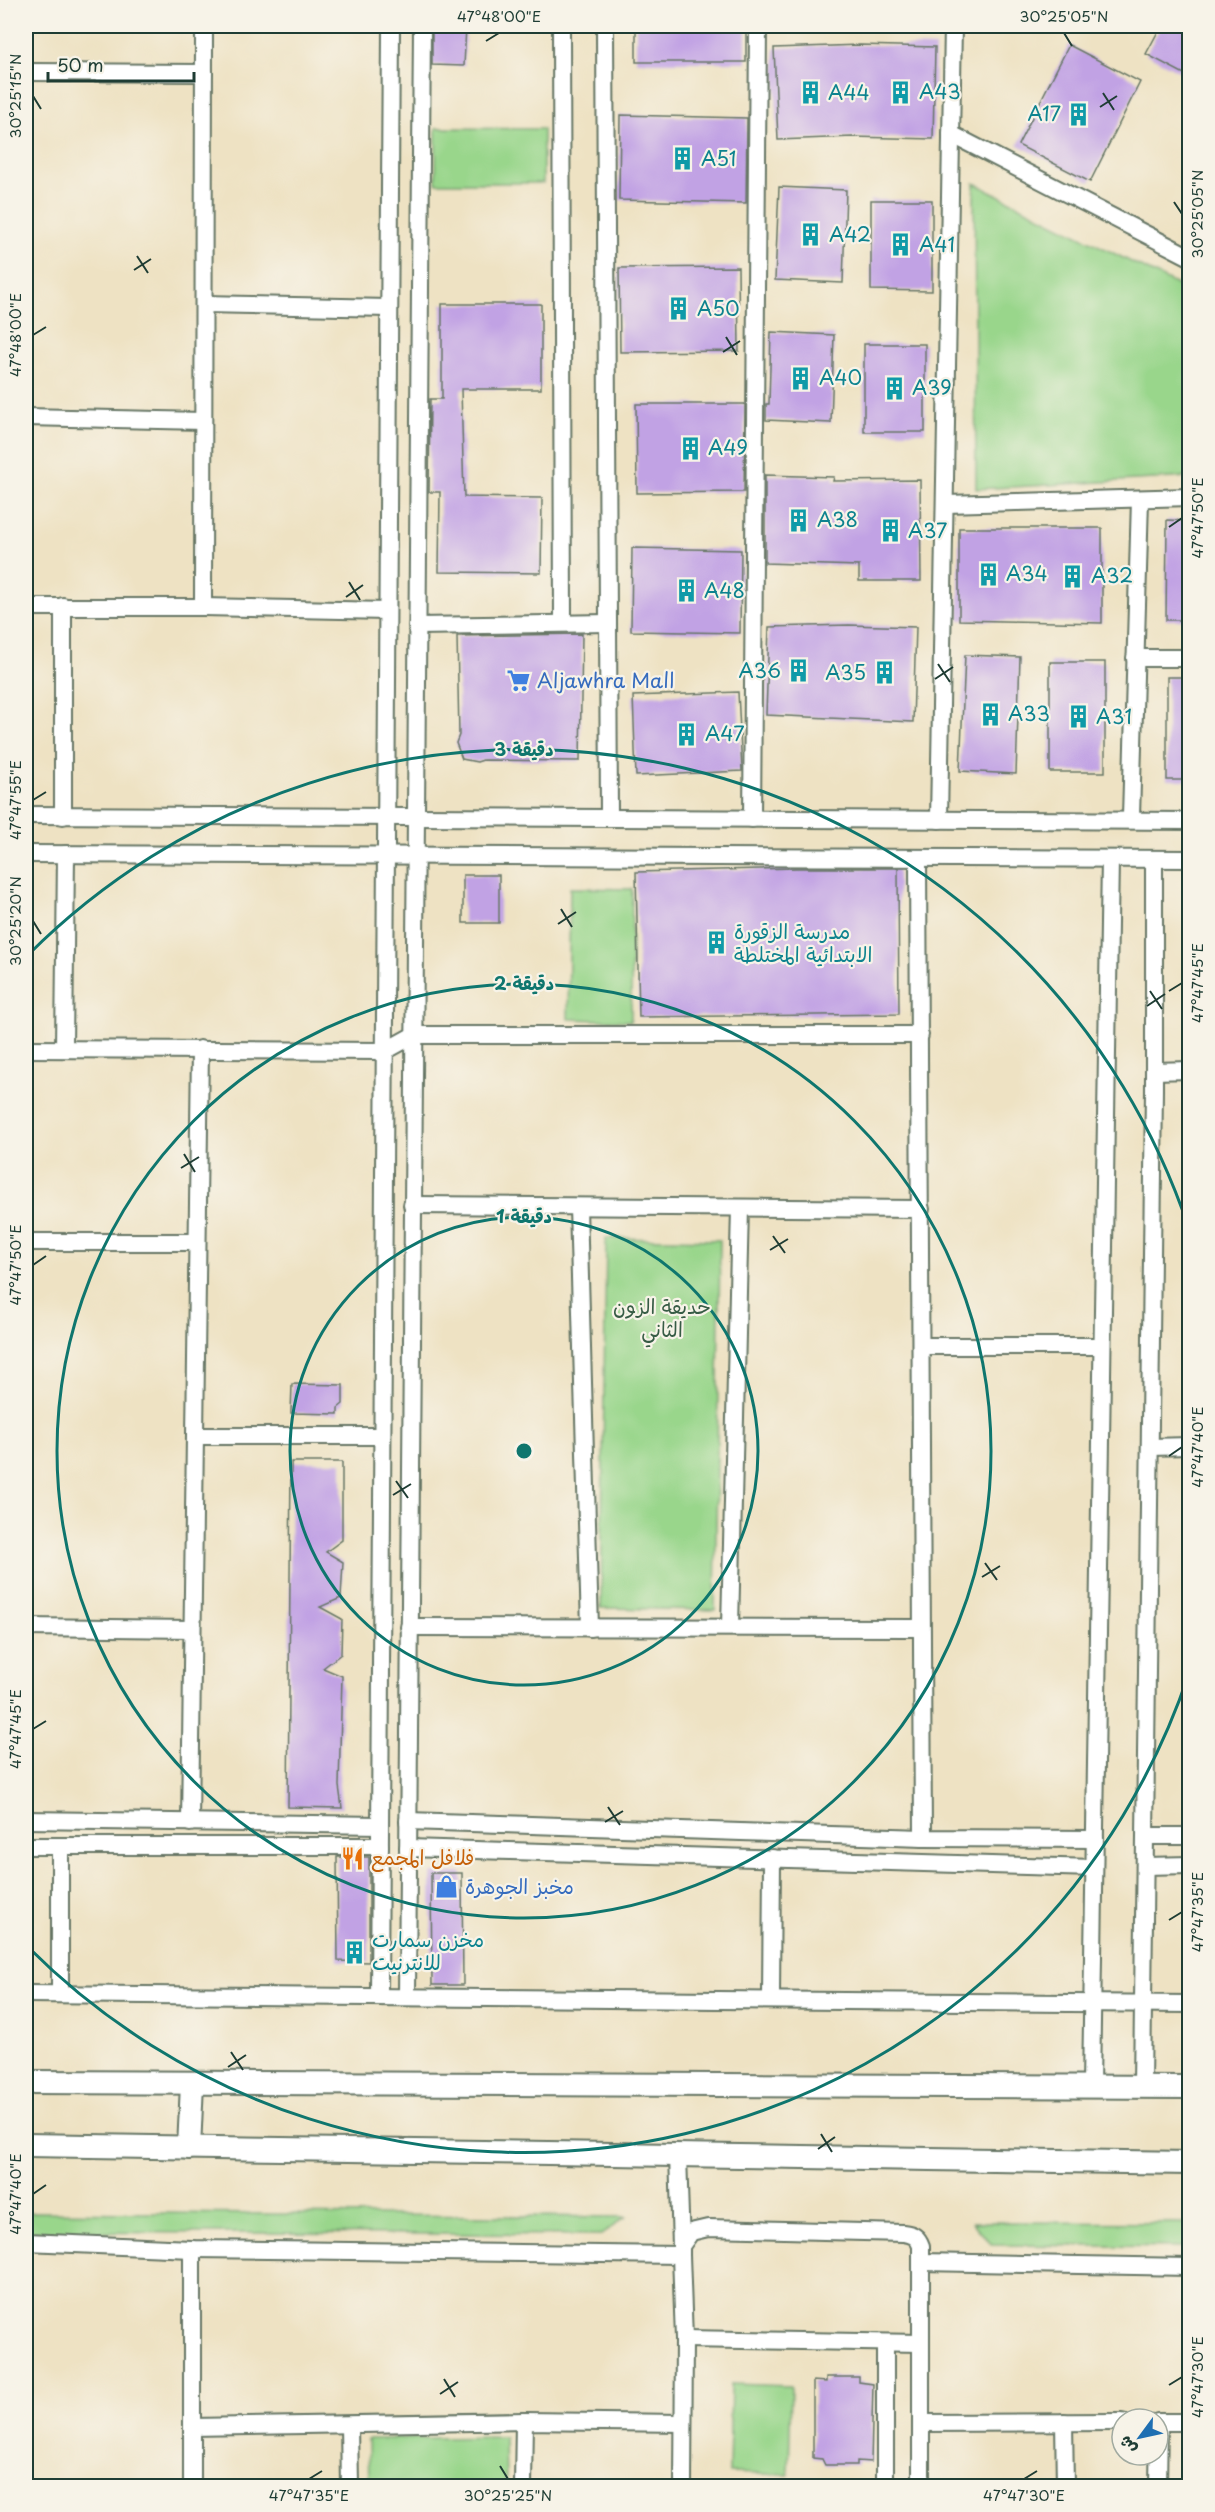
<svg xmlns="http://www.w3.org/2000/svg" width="1215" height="2512" font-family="'Playpen Sans','Playpen Sans Arabic',sans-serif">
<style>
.green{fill:#99d68b;stroke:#5c8a60;stroke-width:1.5}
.building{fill:#c1a2e4}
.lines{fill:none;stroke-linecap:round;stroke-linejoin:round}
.street-casing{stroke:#677766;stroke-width:20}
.secondary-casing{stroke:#677766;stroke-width:26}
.street{stroke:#fff;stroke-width:16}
.secondary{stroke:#fff;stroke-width:22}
.ticks{fill:none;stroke:#1f3d34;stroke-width:2}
.ring{fill:none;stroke:#0f766e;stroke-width:3}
.labels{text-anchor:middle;stroke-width:4.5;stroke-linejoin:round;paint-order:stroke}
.culture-label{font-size:20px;fill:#0d838f;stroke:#f7f3e8;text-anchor:start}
.shop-label{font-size:20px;fill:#366cbe;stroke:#f7f3e8;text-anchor:start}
.park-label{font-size:20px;fill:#375c45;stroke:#f7f3e8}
.food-label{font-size:20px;fill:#c56008;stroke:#f7f3e8;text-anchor:start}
.centre{fill:#0f766e;stroke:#f7f3e8;stroke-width:3}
.ring-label{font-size:18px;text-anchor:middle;font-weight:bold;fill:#0f766e;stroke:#f7f3e8;stroke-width:4.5;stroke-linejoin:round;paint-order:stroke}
.neatline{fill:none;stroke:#1f3d34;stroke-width:2}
.ticks-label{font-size:15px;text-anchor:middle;fill:#1f3d34}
</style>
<rect width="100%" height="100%" fill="#f7f3e8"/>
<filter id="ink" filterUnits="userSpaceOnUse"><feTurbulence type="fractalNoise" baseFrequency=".0167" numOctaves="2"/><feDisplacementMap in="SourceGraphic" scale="12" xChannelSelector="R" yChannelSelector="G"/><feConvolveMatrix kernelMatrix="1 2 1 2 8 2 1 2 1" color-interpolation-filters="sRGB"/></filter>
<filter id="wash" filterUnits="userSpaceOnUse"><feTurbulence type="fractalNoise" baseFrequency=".008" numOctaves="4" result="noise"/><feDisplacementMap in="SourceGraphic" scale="24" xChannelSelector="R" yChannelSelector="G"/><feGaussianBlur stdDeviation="1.35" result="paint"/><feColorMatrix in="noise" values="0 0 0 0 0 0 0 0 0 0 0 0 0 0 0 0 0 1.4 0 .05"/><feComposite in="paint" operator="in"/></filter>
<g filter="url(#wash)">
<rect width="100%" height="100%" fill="#eee2c3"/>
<g class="green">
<path d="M436,128L543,129V183H436Z"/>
<path d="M974,183L1189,291V477L976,489Z"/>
<path d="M570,888L632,889L631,1021L568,1019Z"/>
<path d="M606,1238L720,1240L715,1610L601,1608Z"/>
<path d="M26,2212L626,2217L601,2235L26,2232Z"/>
<path d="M972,2222L1189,2223V2247L992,2245Z"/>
<path d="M731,2384L791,2386L789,2475L729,2473Z"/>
<path d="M505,2437L506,2486H369L368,2439Z"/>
</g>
<g id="blocks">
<g class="building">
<path d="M432,26H466L464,66L432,65Z"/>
<rect x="636" y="26" width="110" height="36"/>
<path d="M1161,26H1190V77L1146,54Z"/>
<path d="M860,45L935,47L933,139L853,137L778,140L774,48Z"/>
<path d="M1069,45L1140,82L1090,182L1018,145Z"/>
<path d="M620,115L747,118L746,203L619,200Z"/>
<path d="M779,187L846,190L843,283L775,280Z"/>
<path d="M871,200H932V291L871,290Z"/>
<path d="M738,267L739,351L620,352L619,268Z"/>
<path d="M442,304H541V389H461L464,497L542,498L541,573L439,572L440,492H429L430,399H442Z"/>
<path d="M771,332L834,335L831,423L766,420V404H769Z"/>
<rect x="864" y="344" width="61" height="88"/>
<path d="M636,404H745L744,492L637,493Z"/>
<path d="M765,475L834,477L833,481L920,480L921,581H859V566L765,563Z"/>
<path d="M1167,520L1190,521V620H1166Z"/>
<path d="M959,528H1102V623L959,620Z"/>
<path d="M632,548L741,550L740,633L631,631Z"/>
<path d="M849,625L916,627L913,722L766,715L769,627Z"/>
<path d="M582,634L580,761L483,760L477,762L462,759L456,743L459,735L457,636Z"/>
<path d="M965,655L1020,657L1016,774L960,771Z"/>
<rect x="1050" y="662" width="55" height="110"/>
<rect x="1167" y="677" width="23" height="103"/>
<path d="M738,692L742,771L636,776L633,696Z"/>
<path d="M797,868H898L899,1014L639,1017L636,872Z"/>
<rect x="463" y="875" width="36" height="48"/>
<path d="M292,1384L343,1385V1404L338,1408V1414L291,1413Z"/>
<path d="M291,1462H342V1540L326,1552L343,1562L341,1598L320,1607L342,1619L341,1654L323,1668L342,1676L339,1786L342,1808L288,1807Z"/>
<path d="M337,1857H369V1962L338,1961Z"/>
<path d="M431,1873H462L463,1985H432Z"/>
<path d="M826,2377H859V2382L873,2384L871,2462L857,2461V2465H825L822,2459L813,2458V2381L826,2382Z"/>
</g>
</g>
</g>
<g filter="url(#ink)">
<use href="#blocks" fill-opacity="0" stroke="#677766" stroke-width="1.5"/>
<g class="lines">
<defs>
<g id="street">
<path d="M561,26L563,623"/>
<path d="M605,26L609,818"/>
<path d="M26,72L204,73"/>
<path d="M951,134L1190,257"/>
<path d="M204,304L389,308"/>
<path d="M26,417L203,421"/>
<path d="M946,504L1190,497"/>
<path d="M63,606V816"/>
<path d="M26,607H203L387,611"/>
<path d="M203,607L204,26"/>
<path d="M417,626L608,623"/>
<path d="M1135,658H1190"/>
<path d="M26,815L1190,821"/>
<path d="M1131,817L1140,499"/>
<path d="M752,819L758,26"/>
<path d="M939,820L953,26"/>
<path d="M26,854L1190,859"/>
<path d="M918,858L923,1838"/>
<path d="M26,1049L385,1051L414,1035H920"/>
<path d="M64,1049L66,854"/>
<path d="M1154,1071L1190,1070"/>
<path d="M412,1205L921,1209"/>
<path d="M578,1207L590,1628"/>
<path d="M26,1242H197"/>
<path d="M921,1346H1102"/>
<path d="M195,1436H382"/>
<path d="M1150,1447L1190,1446"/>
<path d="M26,1627L192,1629"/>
<path d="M409,1627L921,1628"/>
<path d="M730,1627L740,1208"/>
<path d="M26,1820L380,1825"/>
<path d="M408,1821L923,1838L1095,1839"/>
<path d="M190,1823L200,1049"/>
<path d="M1146,1836H1190"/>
<path d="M26,1846H380"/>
<path d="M60,1847V1994"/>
<path d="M408,1848L1094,1868"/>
<path d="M1145,1866L1190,1865"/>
<path d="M26,1994L1190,2004"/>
<path d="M379,1997L391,26"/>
<path d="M407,1997L422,26"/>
<path d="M771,1999L772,1858"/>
<path d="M1091,2086L1110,859"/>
<path d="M1142,2086L1154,1090V859"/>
<path d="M678,2155L681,2246"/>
<path d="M26,2242L192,2249L681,2255"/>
<path d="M192,2249V2486"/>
<path d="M921,2262L1190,2267"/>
<path d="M684,2339L921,2343"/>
<path d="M1064,2422L1065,2486"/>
<path d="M1158,2422H1190"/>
<path d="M921,2423L1122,2422"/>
<path d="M349,2425L350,2486"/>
<path d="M192,2427L524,2421L683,2423"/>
<path d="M523,2486L524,2421"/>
<path d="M683,2486L684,2339L681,2255V2246L691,2232L708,2228L903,2233C913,2234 918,2237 921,2246V2486"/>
<path d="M885,2486V2344"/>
<path d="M1158,2486L1159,2422"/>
</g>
<g id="secondary">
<path d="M26,2082L1190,2087"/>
<path d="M26,2145L1190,2163"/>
<path d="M189,2148L192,2084"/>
</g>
</defs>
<use href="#street" class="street-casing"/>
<use href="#secondary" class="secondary-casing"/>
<use href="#street" class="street"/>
<use href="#secondary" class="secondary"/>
</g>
</g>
<path class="ticks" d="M1064,33L1072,46M486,41L499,33M1103,93L1114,110M33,96L41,109M1100,107L1117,96M1174,202L1182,214M137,256L148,273M134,270L151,259M33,335L46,327M726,337L737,355M723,352L740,341M1169,527L1182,518M349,582L360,600M346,597L363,585M938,664L950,682M935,679L953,667M33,800L46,792M561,909L572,927M33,921L41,934M558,924L576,912M1150,991L1162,1009M1169,991L1182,983M1147,1006L1165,994M184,1154L195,1172M181,1168L199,1157M773,1236L785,1253M770,1250L788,1239M33,1265L46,1256M1169,1456L1182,1447M396,1481L408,1498M393,1495L411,1484M985,1563L997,1580M982,1577L1000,1566M33,1729L46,1721M608,1807L620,1825M605,1822L623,1811M1169,1920L1182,1912M231,2052L243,2070M228,2067L246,2055M821,2134L832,2152M818,2149L835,2137M33,2194L46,2185M444,2379L455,2397M1169,2385L1182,2377M440,2394L458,2382M500,2466L508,2479M309,2479L322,2471M1024,2479L1037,2471"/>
<g class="ring">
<circle cx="524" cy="1451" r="234"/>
<circle cx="524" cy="1451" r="467"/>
<path d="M1189 1673A701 701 0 0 1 28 1947M28 955A701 701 0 0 1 1189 1229"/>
</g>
<defs>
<symbol id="building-bare" viewBox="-9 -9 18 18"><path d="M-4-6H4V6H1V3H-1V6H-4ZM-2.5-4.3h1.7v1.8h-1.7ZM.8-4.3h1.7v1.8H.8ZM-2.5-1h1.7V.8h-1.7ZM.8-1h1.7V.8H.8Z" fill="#0f9aa8" stroke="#f7f3e8" stroke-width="2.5" paint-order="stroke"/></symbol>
<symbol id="supermarket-bare" viewBox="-9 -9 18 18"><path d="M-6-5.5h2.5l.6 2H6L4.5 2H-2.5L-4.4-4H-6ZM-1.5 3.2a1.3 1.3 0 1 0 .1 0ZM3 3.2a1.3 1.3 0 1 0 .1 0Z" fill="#3f7fe0" stroke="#f7f3e8" stroke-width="2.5" paint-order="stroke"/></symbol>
<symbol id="restaurant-bare" viewBox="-9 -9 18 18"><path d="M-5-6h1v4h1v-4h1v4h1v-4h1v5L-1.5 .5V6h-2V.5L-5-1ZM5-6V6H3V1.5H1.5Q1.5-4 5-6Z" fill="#e8710a" stroke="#f7f3e8" stroke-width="2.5" paint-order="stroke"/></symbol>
<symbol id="shop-bare" viewBox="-9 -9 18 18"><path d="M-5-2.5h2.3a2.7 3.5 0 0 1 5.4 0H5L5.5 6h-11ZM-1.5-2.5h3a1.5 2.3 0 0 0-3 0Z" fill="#3f7fe0" stroke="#f7f3e8" stroke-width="2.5" paint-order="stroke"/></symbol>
</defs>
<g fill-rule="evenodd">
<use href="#building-bare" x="884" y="76" width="33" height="33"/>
<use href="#building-bare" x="794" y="76" width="33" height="33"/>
<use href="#building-bare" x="1062" y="98" width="33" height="33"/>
<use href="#building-bare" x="666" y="142" width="33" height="33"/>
<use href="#building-bare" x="794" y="218" width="33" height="33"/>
<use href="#building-bare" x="884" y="228" width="33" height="33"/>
<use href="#building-bare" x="662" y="292" width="33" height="33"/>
<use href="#building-bare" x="784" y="362" width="33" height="33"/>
<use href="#building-bare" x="878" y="372" width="33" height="33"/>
<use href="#building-bare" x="674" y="432" width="33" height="33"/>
<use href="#building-bare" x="782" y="504" width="33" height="33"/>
<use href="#building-bare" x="874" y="514" width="33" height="33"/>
<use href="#building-bare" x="972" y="558" width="33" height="33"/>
<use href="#building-bare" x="1056" y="560" width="33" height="33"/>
<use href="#building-bare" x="670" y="574" width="33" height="33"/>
<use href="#building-bare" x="782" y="654" width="33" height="33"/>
<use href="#building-bare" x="868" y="656" width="33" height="33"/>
<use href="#supermarket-bare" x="502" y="664" width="33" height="33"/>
<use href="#building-bare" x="974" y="698" width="33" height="33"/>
<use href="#building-bare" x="1062" y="700" width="33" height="33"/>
<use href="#building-bare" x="670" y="718" width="33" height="33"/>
<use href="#building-bare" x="700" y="926" width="33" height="33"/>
<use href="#restaurant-bare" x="336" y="1842" width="33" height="33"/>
<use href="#shop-bare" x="430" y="1870" width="33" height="33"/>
<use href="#building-bare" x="338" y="1936" width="33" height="33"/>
</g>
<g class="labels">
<g class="culture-label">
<text x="919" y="99">A43</text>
<text x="828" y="100">A44</text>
<text x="1061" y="121" text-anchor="end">A17</text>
<text x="701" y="166">A51</text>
<text x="829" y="242">A42</text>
<text x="919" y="252">A41</text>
<text x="697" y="316">A50</text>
<text x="819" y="385">A40</text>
<text x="912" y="395">A39</text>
<text x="708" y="455">A49</text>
<text x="817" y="527">A38</text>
<text x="908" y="538">A37</text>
<text x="1006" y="581">A34</text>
<text x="1091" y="583">A32</text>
<text x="704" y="598">A48</text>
<text x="781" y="678" text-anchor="end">A36</text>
<text x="866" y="680" text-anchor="end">A35</text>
<text x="1008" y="721">A33</text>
<text x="1096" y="724">A31</text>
<text x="705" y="741">A47</text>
<text x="734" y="939">مدرسة الزقورة<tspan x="734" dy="23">الابتدائية المختلطة</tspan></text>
<text x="372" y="1947">مخزن سمارت<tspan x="372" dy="23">للانترنيت</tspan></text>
</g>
<g class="shop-label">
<text x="537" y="688">Aljawhra Mall</text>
<text x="465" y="1894">مخبز الجوهرة</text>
</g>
<g class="park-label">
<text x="662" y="1314">حديقة الزون<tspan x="662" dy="23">الثاني</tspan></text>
</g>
<g class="food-label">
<text x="371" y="1865">فلافل المجمع</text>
</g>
</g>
<circle cx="524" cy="1451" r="9" class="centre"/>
<g class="ring-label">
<text x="524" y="756">3 دقيقة</text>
<text x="524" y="990">2 دقيقة</text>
<text x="524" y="1223">1 دقيقة</text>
</g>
<rect width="1215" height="2512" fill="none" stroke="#f7f3e8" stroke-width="66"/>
<g transform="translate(1140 2437) rotate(237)"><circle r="28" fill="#f7f3e8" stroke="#a1aaa0" stroke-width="1.5"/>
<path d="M0-4.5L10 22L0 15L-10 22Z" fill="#1f6fb2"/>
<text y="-9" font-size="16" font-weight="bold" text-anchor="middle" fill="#1f3d34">ش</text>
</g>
<path d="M48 72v9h146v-9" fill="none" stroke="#1f3d34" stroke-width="3"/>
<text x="57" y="72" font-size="18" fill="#1f3d34" stroke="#f7f3e8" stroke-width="4.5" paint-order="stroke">50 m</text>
<rect x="33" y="33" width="1149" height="2446" class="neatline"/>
<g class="ticks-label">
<text x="499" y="22">47°48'00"E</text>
<text x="1064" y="22">30°25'05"N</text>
<text transform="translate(16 96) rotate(-90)" y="5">30°25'15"N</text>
<text transform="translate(1198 214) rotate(-90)" y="5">30°25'05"N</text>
<text transform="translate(16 335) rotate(-90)" y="5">47°48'00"E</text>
<text transform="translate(1198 518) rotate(-90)" y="5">47°47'50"E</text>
<text transform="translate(16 800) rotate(-90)" y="5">47°47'55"E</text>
<text transform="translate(16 921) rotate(-90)" y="5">30°25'20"N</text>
<text transform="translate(1198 983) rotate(-90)" y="5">47°47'45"E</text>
<text transform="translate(16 1265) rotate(-90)" y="5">47°47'50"E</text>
<text transform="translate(1198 1447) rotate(-90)" y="5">47°47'40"E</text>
<text transform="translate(16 1729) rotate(-90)" y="5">47°47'45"E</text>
<text transform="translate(1198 1912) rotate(-90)" y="5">47°47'35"E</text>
<text transform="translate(16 2194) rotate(-90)" y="5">47°47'40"E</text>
<text transform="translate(1198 2377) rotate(-90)" y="5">47°47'30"E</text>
<text x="309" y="2501">47°47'35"E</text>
<text x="508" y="2501">30°25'25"N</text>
<text x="1024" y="2501">47°47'30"E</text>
</g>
</svg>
